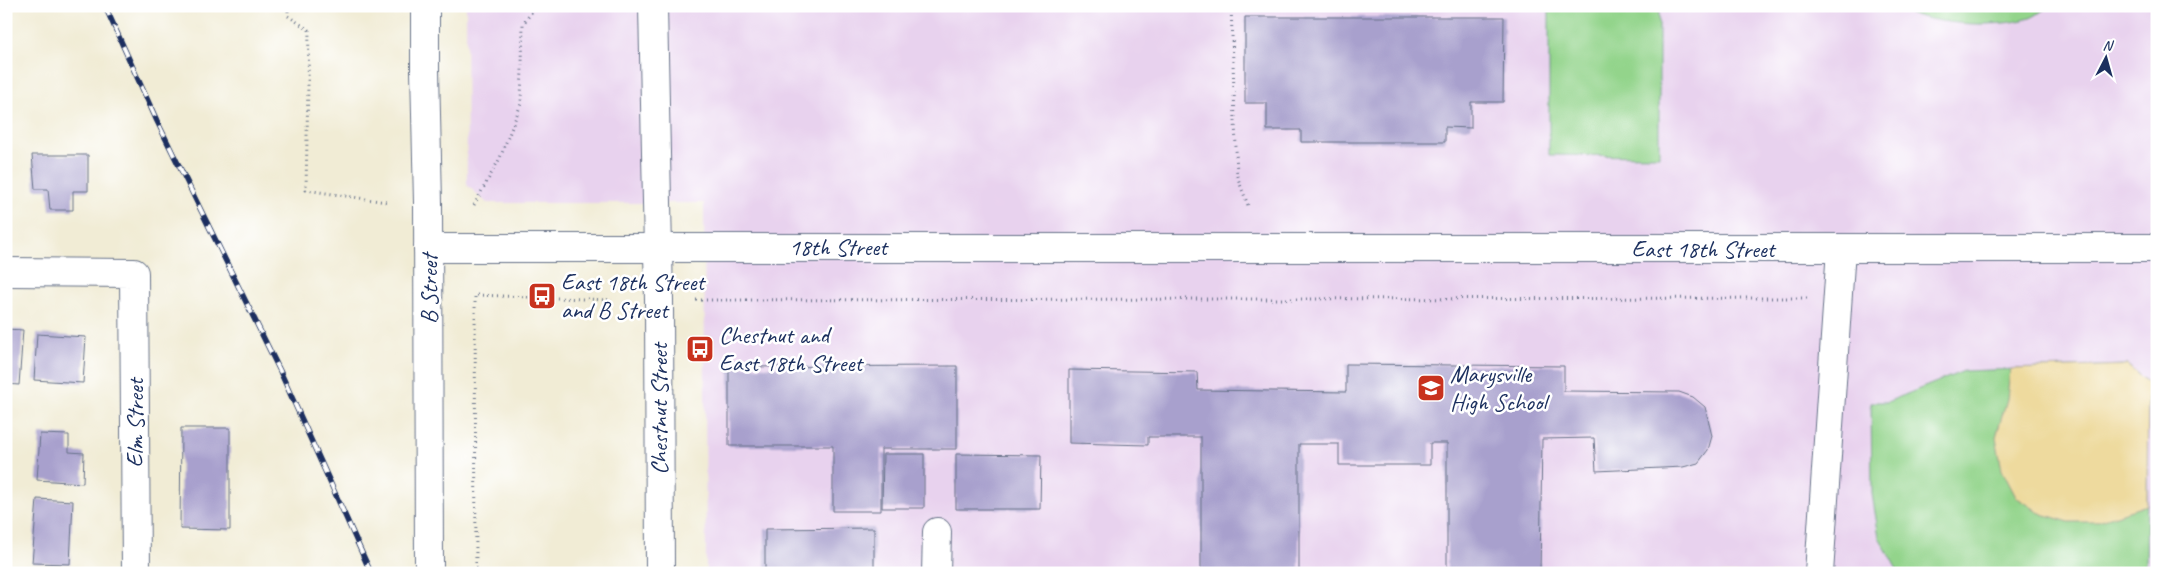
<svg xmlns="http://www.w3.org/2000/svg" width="2163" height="579" font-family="Caveat,sans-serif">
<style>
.built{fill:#e8d2ee}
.green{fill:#93d48b;stroke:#578274}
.sand{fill:#eeda9e;stroke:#84847e}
.building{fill:#a8a0cd}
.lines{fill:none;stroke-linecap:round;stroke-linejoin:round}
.minor-casing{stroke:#667188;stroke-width:30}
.highway-casing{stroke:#667188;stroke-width:30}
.path{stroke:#667188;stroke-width:3;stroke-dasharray:1 4;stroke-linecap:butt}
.minor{stroke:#fff;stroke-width:28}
.highway{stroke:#fff;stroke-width:28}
.rail-casing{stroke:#1b2f5e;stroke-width:5.5}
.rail{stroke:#fff;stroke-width:4;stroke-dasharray:11;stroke-linecap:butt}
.labels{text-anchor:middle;stroke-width:5;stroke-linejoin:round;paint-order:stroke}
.street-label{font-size:24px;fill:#1b2f5e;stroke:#fff}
.poi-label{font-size:24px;fill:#1b2f5e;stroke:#fff;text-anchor:start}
</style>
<rect width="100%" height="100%" fill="#fff"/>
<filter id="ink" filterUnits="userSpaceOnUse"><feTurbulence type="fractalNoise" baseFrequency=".02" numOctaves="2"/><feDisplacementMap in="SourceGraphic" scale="10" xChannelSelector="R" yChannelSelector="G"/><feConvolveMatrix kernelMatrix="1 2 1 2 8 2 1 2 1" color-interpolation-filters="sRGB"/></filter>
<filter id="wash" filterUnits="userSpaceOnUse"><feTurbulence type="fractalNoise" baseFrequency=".0096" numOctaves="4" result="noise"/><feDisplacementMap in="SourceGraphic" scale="20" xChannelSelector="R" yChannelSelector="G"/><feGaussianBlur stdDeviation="1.12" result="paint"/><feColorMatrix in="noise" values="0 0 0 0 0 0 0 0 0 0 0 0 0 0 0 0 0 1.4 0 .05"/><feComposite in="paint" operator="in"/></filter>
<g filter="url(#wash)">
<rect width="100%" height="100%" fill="#f1ecd5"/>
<path class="built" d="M466,6H2157V573H706L704,203H487L467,185Z"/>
<g class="green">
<path d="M1549,6H1659V156L1549,155Z"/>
<path d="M1894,6H2049C2043,10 2036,16 2030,18C1996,29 1924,25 1894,6Z"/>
<path d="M2127,365L2148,383L2146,573H1899L1879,537L1872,494L1871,402H1887L1964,371Z"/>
</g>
<path class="sand" d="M2127,365L2148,383L2147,505L2095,522H2069L2042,514L2016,497L2002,470L1996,437L2007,399L2010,369Z"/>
<g id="blocks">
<g class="building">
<path d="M1245,17H1504L1503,102H1471V128L1445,127V142H1301V130H1267V103H1245Z"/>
<path d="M32,155H88V191H73V210H50L48,189H35Z"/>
<path d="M6,329L23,330L19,385L6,384Z"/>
<path d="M37,334L86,337L83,383L34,380Z"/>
<path d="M1346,364L1564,366V391L1679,392L1693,397L1705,407L1712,436L1708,450L1698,463L1683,467L1596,471L1594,438L1542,439L1540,573H1447V443H1430V465H1339V444H1299V573H1201V437H1148V445L1069,443V370L1197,372L1198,390L1346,392Z"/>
<path d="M957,366V449H881V511H833V446H729V367Z"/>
<path d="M181,428H230V530L180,529Z"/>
<path d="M40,434L69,435V452L84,453L83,483L37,480Z"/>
<path d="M883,454H924V508H882Z"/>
<path d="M956,454L1041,455L1040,509H956Z"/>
<path d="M37,499L73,501L70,564L32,563Z"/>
<path d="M874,528V573H765V529Z"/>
</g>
</g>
</g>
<g filter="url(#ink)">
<use href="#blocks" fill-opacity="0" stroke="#667188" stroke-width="1"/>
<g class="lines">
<defs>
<g id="minor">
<path d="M653,6L659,300L660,573"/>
<path d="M428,248H2157"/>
<path d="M6,272L134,273L136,573"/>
<path d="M936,573L937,532"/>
<path d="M1819,573L1841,249"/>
</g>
<path id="highway" d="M425,6V70L428,203L429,573"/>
</defs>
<use href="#minor" class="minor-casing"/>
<use href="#highway" class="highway-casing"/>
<g class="path">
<path d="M288,6V16L309,30L306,190L386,202"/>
<path d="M1231,6L1237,176L1249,208"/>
<path d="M474,205L500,158L521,104L523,24L536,6"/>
<path d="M696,300L1808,298"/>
<path d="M476,573L475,295L612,300"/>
</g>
<use href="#minor" class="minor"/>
<use href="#highway" class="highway"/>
<defs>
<path id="rail" d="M105,6L157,121L280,371L371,573"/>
</defs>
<use href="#rail" class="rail-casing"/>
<use href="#rail" class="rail"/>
</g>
</g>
<defs>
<symbol id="bus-square" viewBox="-11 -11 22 22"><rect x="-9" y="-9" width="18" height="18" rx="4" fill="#c8321e" stroke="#fff"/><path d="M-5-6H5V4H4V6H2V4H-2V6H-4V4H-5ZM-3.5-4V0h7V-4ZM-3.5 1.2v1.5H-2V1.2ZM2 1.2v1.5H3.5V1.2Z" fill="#fff"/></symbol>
<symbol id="school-square" viewBox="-11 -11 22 22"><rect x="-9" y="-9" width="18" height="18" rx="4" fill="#c8321e" stroke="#fff"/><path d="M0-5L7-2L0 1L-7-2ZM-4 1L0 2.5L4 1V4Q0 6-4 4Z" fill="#fff"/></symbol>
</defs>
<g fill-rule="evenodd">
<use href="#bus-square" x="526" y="280" width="32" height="32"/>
<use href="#bus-square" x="684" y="333" width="32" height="32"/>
<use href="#school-square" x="1415" y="372" width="32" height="32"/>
</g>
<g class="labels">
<g class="street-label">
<text x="838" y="255">18th Street</text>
<text x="1703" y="257">East 18th Street</text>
<text transform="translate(429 289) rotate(-90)" y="8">B Street</text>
<text transform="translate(659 409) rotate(-90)" y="8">Chestnut Street</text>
<text transform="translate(135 423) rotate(-90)" y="8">Elm Street</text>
</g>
<g class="poi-label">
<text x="561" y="290">East 18th Street<tspan x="561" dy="28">and B Street</tspan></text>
<text x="719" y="343">Chestnut and<tspan x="719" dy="28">East 18th Street</tspan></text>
<text x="1450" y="382">Marysville<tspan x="1450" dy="28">High School</tspan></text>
</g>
</g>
<rect width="2163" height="579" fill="none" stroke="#fff" stroke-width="25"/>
<g transform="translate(2106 58) rotate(6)" stroke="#ffffff" stroke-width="4" paint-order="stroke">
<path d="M0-4L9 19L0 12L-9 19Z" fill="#1b2f5e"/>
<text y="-8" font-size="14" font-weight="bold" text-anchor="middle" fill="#1b2f5e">N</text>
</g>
</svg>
